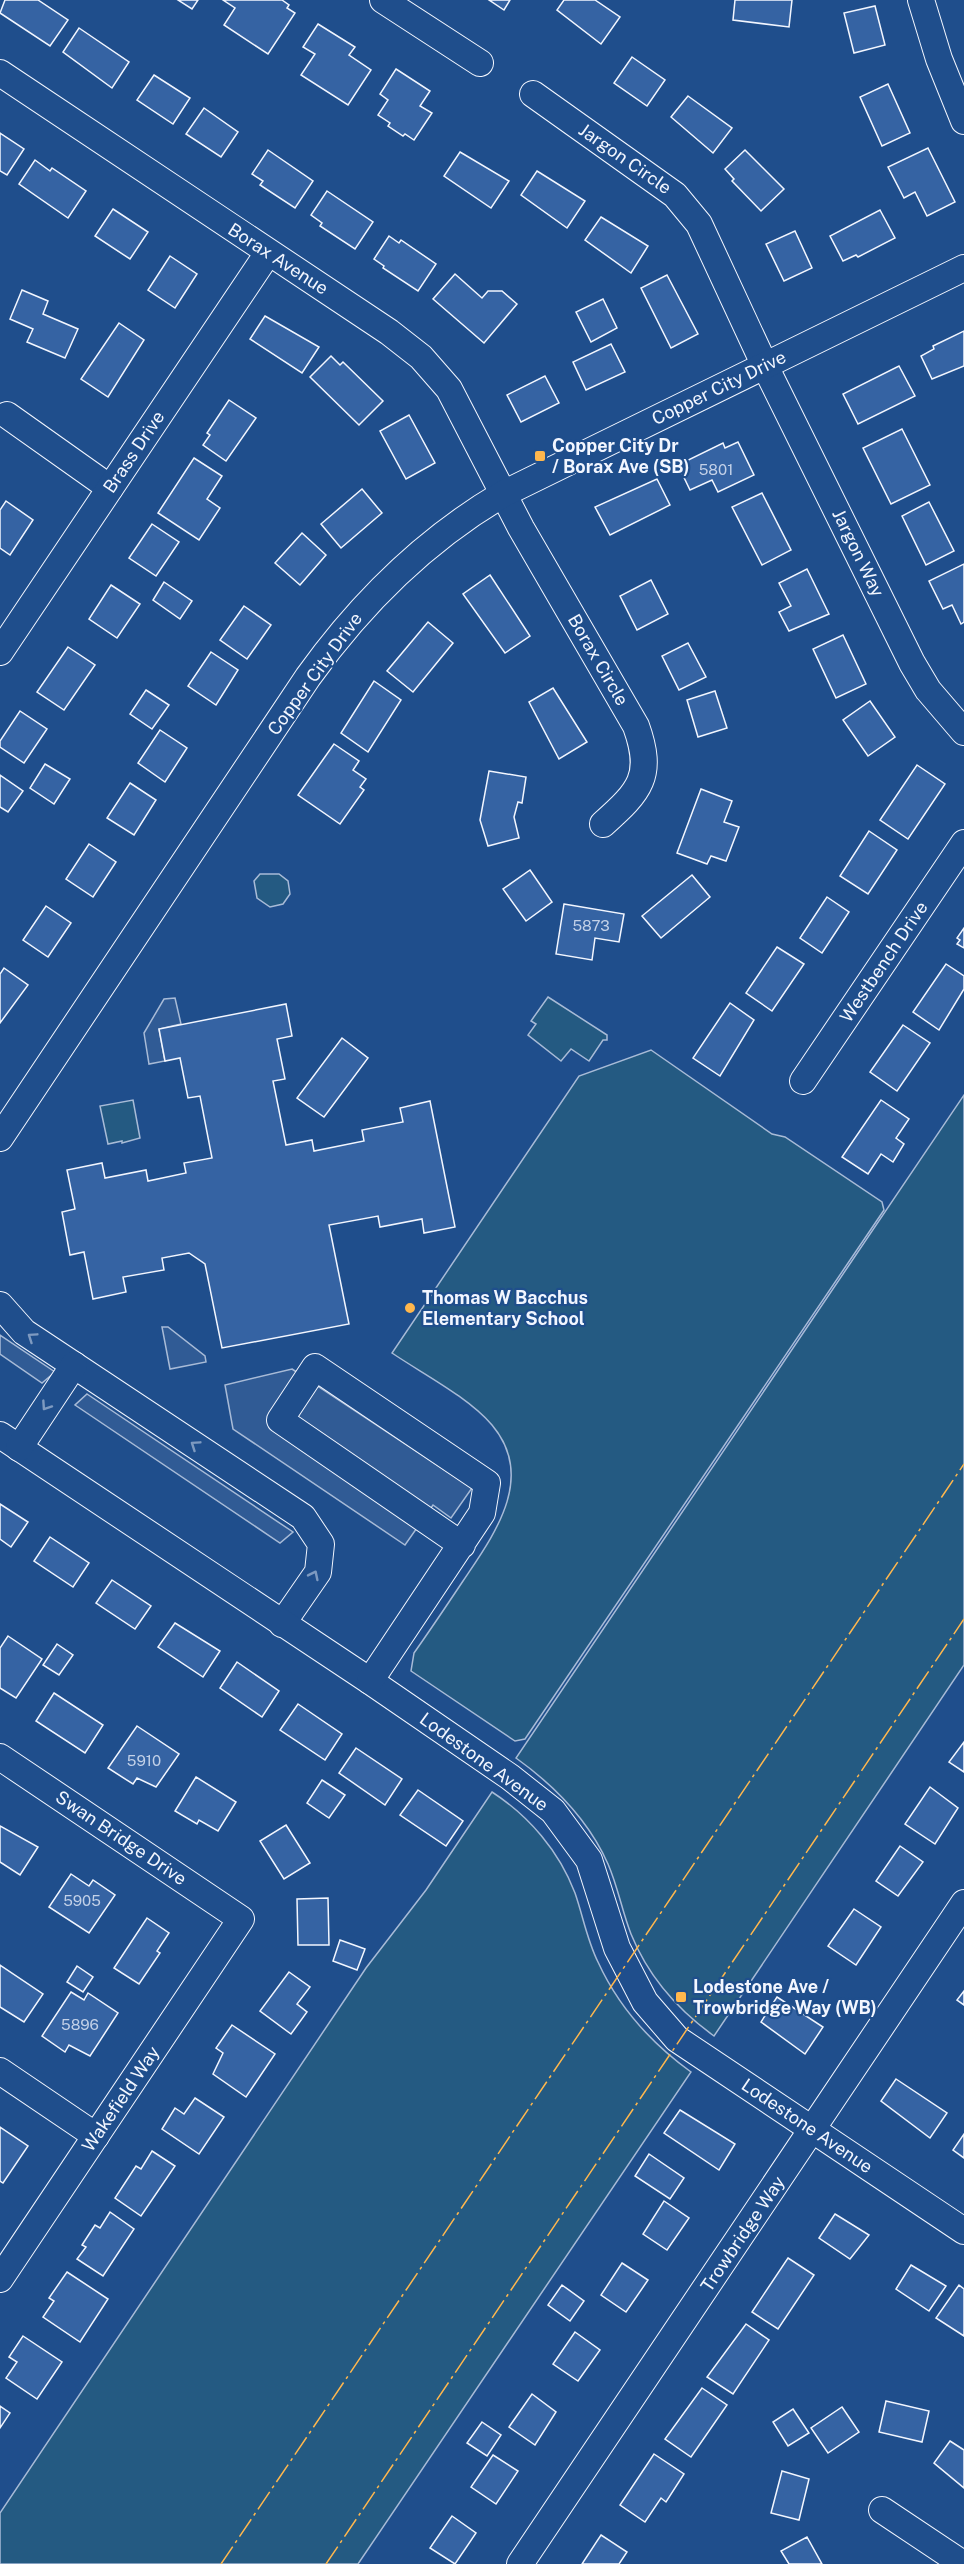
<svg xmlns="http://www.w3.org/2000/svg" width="964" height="2564" font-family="'Public Sans',sans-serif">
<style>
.green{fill:#245a82;stroke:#a8bbd7;stroke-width:1.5}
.parking{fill:#305b95;stroke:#a8bbd7;stroke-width:1.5}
.building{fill:#3563a3;stroke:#f2f6ff;stroke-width:1.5}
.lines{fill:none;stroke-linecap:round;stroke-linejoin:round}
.minor-casing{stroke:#f2f6ff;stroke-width:28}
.minor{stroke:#1f4e8c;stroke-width:26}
.power{stroke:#ffb74d;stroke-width:1.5;stroke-dasharray:21 4.5 3 4.5;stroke-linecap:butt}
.oneway{stroke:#7e9ac0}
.poi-dot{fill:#ffb74d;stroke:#1f4e8c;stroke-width:2}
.labels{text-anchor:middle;stroke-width:4.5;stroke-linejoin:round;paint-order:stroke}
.number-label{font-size:15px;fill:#c3d1e8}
.street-label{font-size:18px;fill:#f2f6ff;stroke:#1f4e8c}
.poi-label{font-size:18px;font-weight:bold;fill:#f2f6ff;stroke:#1f4e8c;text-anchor:start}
</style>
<rect width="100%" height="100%" fill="#1f4e8c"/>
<g class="green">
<path d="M260,874H279L288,881L290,894L283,904L270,907L257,898L254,881Z"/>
<path d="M548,997L607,1035V1040H603L589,1061L571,1049L561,1061L528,1035L536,1024L531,1021Z"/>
<path d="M651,1050L772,1134L785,1137L882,1202L884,1210L525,1739L515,1741L411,1671L414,1653C431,1629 447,1605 463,1581C493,1536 537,1478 492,1425C468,1397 423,1374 392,1353L579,1076Z"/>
<path d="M964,1095V1665L714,2036C678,2010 648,1976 631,1934C622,1911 618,1887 608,1864C588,1819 555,1786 516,1758Z"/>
<path d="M133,1100L140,1138L122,1143V1141L108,1144L100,1106Z"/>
<path d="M492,1792C529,1816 559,1851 575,1893C583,1916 587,1940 598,1962C619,2008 651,2043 691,2072L358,2564H0V2513L366,1968L426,1890Z"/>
</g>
<g class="parking">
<path d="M175,998L181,1024L159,1029L165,1061L149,1064L144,1033L164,999Z"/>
<path d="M162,1327H168L205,1356L206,1362L170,1369Z"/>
<path d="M0,1335L55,1372L42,1383L0,1354Z"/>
<path d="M292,1369L472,1488L451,1518L433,1505L405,1545L233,1429L225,1385Z"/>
<path d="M87,1394L293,1532L280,1543L75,1405Z"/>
</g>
<g class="building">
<path d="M5,0H38L68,20L50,46L0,13Z"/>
<path d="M178,0H198L192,9Z"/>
<path d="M223,0H282L289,5L287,8L295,13L268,54L224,25L235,8Z"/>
<path d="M489,0H510L504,10Z"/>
<path d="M564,0H595L620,17L601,44L557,10Z"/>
<path d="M735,0H792L789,27L733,20Z"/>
<path d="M875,6L885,45L854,53L844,13Z"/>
<path d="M318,24L355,47L349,55L371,70L348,105L301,75L315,54L303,47Z"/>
<path d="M79,28L129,62L112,88L63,52Z"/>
<path d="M632,57L665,80L647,106L614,83Z"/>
<path d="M396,69L430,91L420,106L432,113L414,140L405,134L403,136L388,126L390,123L378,115L388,100L380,94Z"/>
<path d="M154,75L190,98L173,124L137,100Z"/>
<path d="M888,84L910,133L882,146L860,97Z"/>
<path d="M688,96L732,128L713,153L671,117Z"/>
<path d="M204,108L238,132L221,157L186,134Z"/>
<path d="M0,133L24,149L7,175L0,171Z"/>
<path d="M928,148L955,202L927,216L915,192L904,198L888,167Z"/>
<path d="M268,150L313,181L295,208L260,185L263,181L252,174Z"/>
<path d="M745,150L784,189L761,211L732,181L734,179L725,169Z"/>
<path d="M460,152L509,181L491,208L444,176Z"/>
<path d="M35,160L50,171L52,168L86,191L68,218L19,184Z"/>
<path d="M537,171L585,201L567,228L521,195Z"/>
<path d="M327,191L373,222L355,249L320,226L322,223L311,215Z"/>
<path d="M113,209L148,232L130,259L95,236Z"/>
<path d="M880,210L895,238L858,257L856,255L843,261L830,236Z"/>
<path d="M601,217L648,246L631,273L585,240Z"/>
<path d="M795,231L812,268L784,281L766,244Z"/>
<path d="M389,236L399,243L401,240L436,264L418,291L383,268L384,266L374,259Z"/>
<path d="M170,256L197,274L175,308L148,290Z"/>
<path d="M455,274L482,298L488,291H502L517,304L484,343L433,299Z"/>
<path d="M667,275L698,334L671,348L641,288Z"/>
<path d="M22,290L48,301L43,314L78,329L65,358L27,342L33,329L10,319Z"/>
<path d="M603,299L617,328L591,342L576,312Z"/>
<path d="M265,316L319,347L302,373L250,339Z"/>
<path d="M119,323L144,340L108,397L81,379Z"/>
<path d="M964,331V366L932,379L921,356L934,349L933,346Z"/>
<path d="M611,344L625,372L586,390L573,362Z"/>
<path d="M331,356L340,365L343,362L383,401L359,425L310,377Z"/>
<path d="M899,366L915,396L858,424L843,394Z"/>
<path d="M545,376L559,403L521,422L507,395Z"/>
<path d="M229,400L256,418L226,461L203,445L210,435L207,433Z"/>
<path d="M409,415L435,463L406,479L380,431Z"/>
<path d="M902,429L930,485L891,504L863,448Z"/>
<path d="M738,442L754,475L718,492L712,480L690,490L678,465L723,443L725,448Z"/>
<path d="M194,458L222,476L207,499L220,508L199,540L158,513Z"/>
<path d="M657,479L670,505L610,535L595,507Z"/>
<path d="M362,489L382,513L341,548L321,524Z"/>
<path d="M762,493L791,550L762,565L732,507Z"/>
<path d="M6,501L33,520L10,555L0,548V510Z"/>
<path d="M929,502L954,551L926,565L902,516Z"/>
<path d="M152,524L179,542L156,576L129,558Z"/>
<path d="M302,533L326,555L300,585L275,563Z"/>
<path d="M964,564V622L961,624L952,605L943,609L929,581Z"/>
<path d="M807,569L829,614L789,631L779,612L791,606L779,583Z"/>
<path d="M490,575L530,636L505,653L463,594Z"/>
<path d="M651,580L668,614L637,630L620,596Z"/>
<path d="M164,582L192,601L180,619L153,600Z"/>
<path d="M111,585L140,604L117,638L89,619Z"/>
<path d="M244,606L271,625L247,659L220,640Z"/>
<path d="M428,622L453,643L413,692L387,671Z"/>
<path d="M843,635L866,684L836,698L813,649Z"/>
<path d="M688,643L706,677L679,690L662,656Z"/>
<path d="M68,647L95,665L64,710L37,692Z"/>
<path d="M211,652L238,670L216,705L188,686Z"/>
<path d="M374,681L401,700L368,752L341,733Z"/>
<path d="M553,688L587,742L559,759L529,702Z"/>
<path d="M146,690L169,705L152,729L130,714Z"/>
<path d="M715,691L727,728L698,737L687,700Z"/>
<path d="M870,701L895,737L868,756L843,720Z"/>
<path d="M20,711L47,729L24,763L0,747V741Z"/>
<path d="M160,730L187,748L165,782L138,763Z"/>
<path d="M334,744L359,761L353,770L366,779L360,787L364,790L340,824L298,795Z"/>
<path d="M45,764L70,779L54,804L30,788Z"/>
<path d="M917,765L945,784L908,839L880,820Z"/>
<path d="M489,771L526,777L522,803L518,802L514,817L519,838L488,846L480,820Z"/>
<path d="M0,775L23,791L8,812L0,807Z"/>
<path d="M130,783L156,800L134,835L107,818Z"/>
<path d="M701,789L732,801L724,822L739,827L726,861L711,856L707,864L677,853Z"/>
<path d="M869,831L897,850L868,894L840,876Z"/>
<path d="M89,844L116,862L93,897L66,879Z"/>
<path d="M530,870L552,902L526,921L503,889Z"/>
<path d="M692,875L710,897L661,938L642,916Z"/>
<path d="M827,897L849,912L822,953L800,938Z"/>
<path d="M564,904L624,914L619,942L595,938L592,960L556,954Z"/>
<path d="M46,906L71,923L48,957L23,940Z"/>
<path d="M964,928V948L957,944L960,940L957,938Z"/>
<path d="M777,947L804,964L772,1011L746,993Z"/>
<path d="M946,964L964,976V989L939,1030L913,1012Z"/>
<path d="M4,968L28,985L0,1023V974Z"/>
<path d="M730,1003L754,1020L720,1076L693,1058Z"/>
<path d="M286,1004L292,1036L277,1039L285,1079L273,1081L286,1145L312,1140L314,1151L364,1141L362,1130L403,1122L400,1108L430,1101L455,1227L424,1233L422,1219L380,1227L378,1216L329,1225L349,1324L222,1348L205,1264L189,1253L162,1258L164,1270L123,1277L126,1292L93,1299L84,1252L70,1255L62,1212L75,1209L67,1170L102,1163L105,1178L146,1170L148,1181L186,1173L184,1163L212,1158L200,1096L188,1098L180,1058L165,1061L159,1029Z"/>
<path d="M903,1025L930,1043L897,1091L870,1072Z"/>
<path d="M342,1038L368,1058L324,1117L297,1098Z"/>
<path d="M881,1100L909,1119L896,1138L904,1144L893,1162L881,1154L868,1174L842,1157Z"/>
<path d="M0,1504L28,1522L11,1547L0,1539Z"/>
<path d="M50,1537L89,1563L73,1587L34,1561Z"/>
<path d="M112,1580L151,1606L135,1629L96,1603Z"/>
<path d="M175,1623L220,1651L203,1677L158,1647Z"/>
<path d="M8,1636L42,1659L16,1698L0,1688V1648Z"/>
<path d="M57,1644L73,1655L59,1675L43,1665Z"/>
<path d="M237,1662L279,1691L262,1717L220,1688Z"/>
<path d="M54,1693L103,1725L85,1753L36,1721Z"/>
<path d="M298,1704L342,1734L325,1760L280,1730Z"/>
<path d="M137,1726L179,1754L156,1787L137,1778L133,1784L108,1768Z"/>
<path d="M964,1742V1772L949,1762Z"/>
<path d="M356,1748L402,1779L385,1805L339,1773Z"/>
<path d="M196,1777L236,1802L218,1831L199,1820L197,1824L175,1811Z"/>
<path d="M322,1780L345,1795L329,1818L307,1803Z"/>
<path d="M930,1787L958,1808L935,1844L905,1824Z"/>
<path d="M418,1790L463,1821L446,1846L400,1815Z"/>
<path d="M286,1825L310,1863L284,1879L260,1841Z"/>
<path d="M0,1826L38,1847L20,1875L0,1862Z"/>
<path d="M900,1846L923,1862L898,1896L876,1881Z"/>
<path d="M71,1874L89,1886L93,1880L115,1895L89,1933L49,1907Z"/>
<path d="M328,1898L329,1945H298L297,1899Z"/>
<path d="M854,1909L881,1927L856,1965L828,1946Z"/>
<path d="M147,1918L169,1933L157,1951L160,1953L139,1984L114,1968Z"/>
<path d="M340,1940L365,1949L357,1970L333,1961Z"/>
<path d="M0,1965L43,1994L24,2022L0,2007Z"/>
<path d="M77,1966L93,1977L83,1992L67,1982Z"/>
<path d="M289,1972L310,1987L297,2004L307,2012L291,2034L260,2011Z"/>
<path d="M964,1991V2005L957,2000Z"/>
<path d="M71,1992L84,2000L88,1993L118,2013L90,2056L69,2045L65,2052L42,2036Z"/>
<path d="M777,1997L823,2027L805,2054L761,2022Z"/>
<path d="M232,2025L275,2054L246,2097L213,2074L223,2053L216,2048Z"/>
<path d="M896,2079L947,2113L930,2138L881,2101Z"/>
<path d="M195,2098L224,2117L199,2154L162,2129L175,2108L184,2114Z"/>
<path d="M680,2110L735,2144L719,2170L664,2133Z"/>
<path d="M0,2127L28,2146L3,2183L0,2181Z"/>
<path d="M964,2134V2158L953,2150Z"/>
<path d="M152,2151L175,2166L141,2216L115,2198L136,2166L141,2169Z"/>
<path d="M649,2154L684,2178L670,2199L635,2176Z"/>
<path d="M664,2201L689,2218L667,2250L643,2234Z"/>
<path d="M110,2212L134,2229L103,2276L77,2259L86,2247L82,2245L95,2225L100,2228Z"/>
<path d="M835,2214L869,2235L850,2259L819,2238Z"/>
<path d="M788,2258L814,2275L778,2329L752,2312Z"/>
<path d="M622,2263L648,2280L626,2312L601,2295Z"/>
<path d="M911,2265L946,2286L929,2311L896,2289Z"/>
<path d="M67,2272L108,2299L80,2342L43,2317L54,2301L49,2298Z"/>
<path d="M562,2285L584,2301L570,2321L548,2305Z"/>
<path d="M959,2285L964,2289V2336L936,2318Z"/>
<path d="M746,2324L769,2340L733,2394L707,2377Z"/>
<path d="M575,2332L600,2350L578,2381L553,2364Z"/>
<path d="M23,2336L62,2362L37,2399L6,2378L17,2362L9,2357Z"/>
<path d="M702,2388L727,2405L691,2457L665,2439Z"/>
<path d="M532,2394L556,2412L535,2445L509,2427Z"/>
<path d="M886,2401L929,2411L922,2442L879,2432Z"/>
<path d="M0,2406L10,2413L0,2428Z"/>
<path d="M842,2407L859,2432L828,2453L811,2428Z"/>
<path d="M793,2409L809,2433L788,2446L773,2422Z"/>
<path d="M482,2422L501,2435L487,2456L467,2443Z"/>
<path d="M950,2441L964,2450V2488L934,2463Z"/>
<path d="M654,2454L684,2474L666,2502L661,2498L645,2522L620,2505Z"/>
<path d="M493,2455L518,2471L496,2504L471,2487Z"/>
<path d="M782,2471L809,2479L799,2520L771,2513Z"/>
<path d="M452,2516L476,2533L455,2564L430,2548Z"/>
<path d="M601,2535L627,2552L619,2564H582Z"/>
<path d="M807,2537L822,2564H789L781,2551Z"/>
</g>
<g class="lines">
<defs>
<g id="minor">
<path d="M383,0L480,63"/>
<path d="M921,0L939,59L964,121"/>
<path d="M0,73L389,332L421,357L449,389L521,528L636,726C654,776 640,791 603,824"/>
<path d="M533,94L675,195L699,224L765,366L912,663L928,690L964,732"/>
<path d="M7,415L110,488"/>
<path d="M0,652L268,253"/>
<path d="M803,1081L964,843"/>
<path d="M0,1138L308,677C361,603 425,540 503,494L964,268"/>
<path d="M0,1305L24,1332L303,1517L321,1544L318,1572L282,1624"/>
<path d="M0,1435L370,1681L510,1777L553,1811L589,1860L617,1948L645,2002L677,2039L964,2231"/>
<path d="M19,1448L74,1365"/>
<path d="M370,1681L482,1513L487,1483L315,1367L280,1420L462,1545"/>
<path d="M0,1757L241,1919L0,2279"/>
<path d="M0,2071L96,2136"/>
<path d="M882,2510L963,2564"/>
<path d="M520,2564L964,1903"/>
</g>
</defs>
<use href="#minor" class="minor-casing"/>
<use href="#minor" class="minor"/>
<g class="power">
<path d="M221,2564L964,1464"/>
<path d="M326,2564L964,1619"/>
</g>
</g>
<defs><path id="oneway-chevron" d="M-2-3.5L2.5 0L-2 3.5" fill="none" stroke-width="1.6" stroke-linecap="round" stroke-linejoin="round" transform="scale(1.5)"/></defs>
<g class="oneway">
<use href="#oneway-chevron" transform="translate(32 1337) rotate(-146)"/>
<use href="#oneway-chevron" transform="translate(46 1406) rotate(124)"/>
<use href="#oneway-chevron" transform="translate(195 1445) rotate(-146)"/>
<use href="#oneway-chevron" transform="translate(314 1575) rotate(-64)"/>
</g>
<g class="poi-dot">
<rect x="534" y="450" width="12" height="12" rx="3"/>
<circle cx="410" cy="1308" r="6"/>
<rect x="675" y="1991" width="12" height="12" rx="3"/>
</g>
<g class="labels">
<g class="number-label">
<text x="716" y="475">5801</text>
<text x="591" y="931">5873</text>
<text x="144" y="1766">5910</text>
<text x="82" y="1906">5905</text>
<text x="80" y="2030">5896</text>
</g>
<g class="street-label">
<text transform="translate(625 159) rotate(35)" y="6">Jargon Circle</text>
<text transform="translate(278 259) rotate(33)" y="6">Borax Avenue</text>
<text transform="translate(719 388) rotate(-26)" y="6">Copper City Drive</text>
<text transform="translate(134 452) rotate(-56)" y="6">Brass Drive</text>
<text transform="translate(858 553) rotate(64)" y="6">Jargon Way</text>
<text transform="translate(598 660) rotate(60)" y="6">Borax Circle</text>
<text transform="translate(315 674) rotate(-54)" y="6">Copper City Drive</text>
<text transform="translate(884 962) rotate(-56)" y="6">Westbench Drive</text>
<text transform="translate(484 1762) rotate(36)" y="6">Lodestone Avenue</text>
<text transform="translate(121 1838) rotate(34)" y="6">Swan Bridge Drive</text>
<text transform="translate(121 2099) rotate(-56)" y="6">Wakefield Way</text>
<text transform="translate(807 2126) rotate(34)" y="6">Lodestone Avenue</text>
<text transform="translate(743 2234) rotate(-56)" y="6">Trowbridge Way</text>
</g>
<g class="poi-label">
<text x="552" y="452">Copper City Dr<tspan x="552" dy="21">/ Borax Ave (SB)</tspan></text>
<text x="422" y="1304">Thomas W Bacchus<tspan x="422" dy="21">Elementary School</tspan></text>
<text x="693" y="1993">Lodestone Ave /<tspan x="693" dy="21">Trowbridge Way (WB)</tspan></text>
</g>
</g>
</svg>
